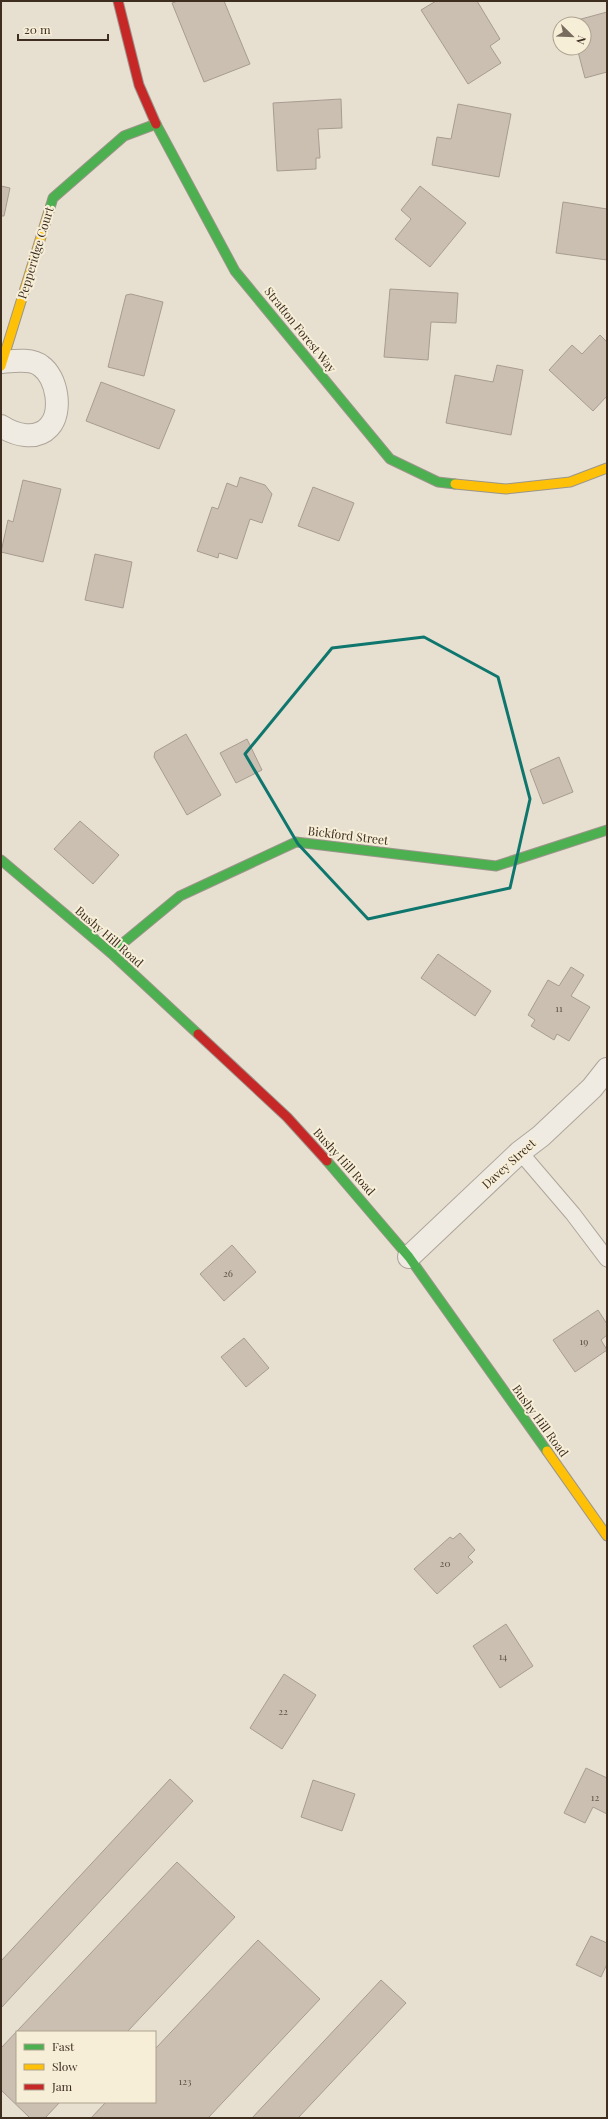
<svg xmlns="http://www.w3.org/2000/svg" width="608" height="2119" font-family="'Playfair Display',serif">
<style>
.building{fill:#cbbfb2;stroke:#a89c90}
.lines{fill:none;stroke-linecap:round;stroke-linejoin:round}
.lane-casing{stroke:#ada599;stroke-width:17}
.street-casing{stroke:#ada599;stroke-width:24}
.fast-casing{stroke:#9c958a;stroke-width:11}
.slow-casing{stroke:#9c958a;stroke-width:11}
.jam-casing{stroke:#9c958a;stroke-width:11}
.lane{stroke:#efebe3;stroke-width:15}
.street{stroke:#efebe3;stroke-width:22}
.fast{stroke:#4caf50;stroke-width:9}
.slow{stroke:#ffc107;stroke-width:9}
.jam{stroke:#c62828;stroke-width:9}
.marked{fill:none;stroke:#0f766e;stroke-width:3;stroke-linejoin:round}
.labels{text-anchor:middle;stroke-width:4;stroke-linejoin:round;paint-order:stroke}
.number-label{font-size:10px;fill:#605244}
.street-label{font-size:12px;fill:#3d2e20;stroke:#f7eed8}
</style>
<rect width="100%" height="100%" fill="#e7e0d1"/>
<g class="building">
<path d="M178,1H224L250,64L204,82L172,3Z"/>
<path d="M436,1H477L500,39L490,46L501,63L468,84L421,10Z"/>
<path d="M607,12V72L585,78L577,48H584V24H571L570,22Z"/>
<path d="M341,99L342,128L318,129L320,158H316V169L277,171L273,103Z"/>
<path d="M458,104L511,114L499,177L432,165L437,137L451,139Z"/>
<path d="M1,186L10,188L4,216H1Z"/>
<path d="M420,186L466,223L430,267L395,239L411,219L401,210Z"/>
<path d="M563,202L607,209V260L556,253Z"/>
<path d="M390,289L458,293L456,323L431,322L428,360L384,357Z"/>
<path d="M131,294L163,302L144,376L108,367L126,295Z"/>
<path d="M600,335L607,342V396L593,411L549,370L572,345L582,354Z"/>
<path d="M497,365L523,370L511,435L446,423L455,375L493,382Z"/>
<path d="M101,382L175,410L159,449L86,421Z"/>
<path d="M240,477L265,485L272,494L262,523L250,519L237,559L219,553L218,558L197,551L212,507L218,509L227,483L237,487Z"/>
<path d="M23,480L61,489L43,562L1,552L8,520L13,522Z"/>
<path d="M313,487L354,503L339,541L298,526Z"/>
<path d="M95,554L132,562L123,608L85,600Z"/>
<path d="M186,734L221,795L187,815L154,757L155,752Z"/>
<path d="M247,739L262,770L236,783L220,753Z"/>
<path d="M559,757L573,792L543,804L530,770Z"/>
<path d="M80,821L119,855L93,884L54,849Z"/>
<path d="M438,954L491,991L475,1016L421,978Z"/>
<path d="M571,967L584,975L571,996L590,1007L569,1041L557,1034L554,1040L531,1026L535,1020L528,1015L548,980L559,986Z"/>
<path d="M232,1245L256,1272L224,1301L200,1274Z"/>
<path d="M598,1310L607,1324V1335L601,1340L607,1350L575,1372L553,1340Z"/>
<path d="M244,1338L269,1368L246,1387L221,1357Z"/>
<path d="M460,1533L475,1550L468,1557L473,1562L437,1594L414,1569L450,1537L453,1539Z"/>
<path d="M506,1624L533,1666L500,1688L473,1646Z"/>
<path d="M284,1674L316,1695L282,1749L250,1728Z"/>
<path d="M586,1768L607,1778V1814L593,1807L585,1823L564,1813Z"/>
<path d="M170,1779L193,1801L1,2008V1961Z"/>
<path d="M313,1780L355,1794L342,1831L301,1817Z"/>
<path d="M177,1862L235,1917L127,2032H17V2102H60L45,2118H30L1,2090V2048Z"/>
<path d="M591,1936L607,1943V1964L601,1977L576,1965Z"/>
<path d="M258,1940L320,1999L208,2118H91L106,2102H155V2049Z"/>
<path d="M381,1980L406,2003L298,2118H252Z"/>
</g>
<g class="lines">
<defs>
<path id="lane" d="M520,1152L573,1214L607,1259"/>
<g id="street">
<path d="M1,426C15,435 36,441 49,427C63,412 57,377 41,366C32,358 13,361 2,362"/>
<path d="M409,1257L520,1152L541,1136L592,1088L607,1069"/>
</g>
<g id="fast">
<path d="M156,124L235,271L390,459L438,482L455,484"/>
<path d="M49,211L53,198L124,136L156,124"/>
<path d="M1,860L111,953L198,1034"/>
<path d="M111,953L180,896L296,842L496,866L607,830"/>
<path d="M327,1161L409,1257L547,1451"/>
</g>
<g id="slow">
<path d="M1,366L49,211"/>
<path d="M455,484L506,489L570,482L607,468"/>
<path d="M547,1451L607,1536"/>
</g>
<g id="jam">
<path d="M118,1L139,85L156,124"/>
<path d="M198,1034L287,1117L327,1161"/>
</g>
</defs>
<use href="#lane" class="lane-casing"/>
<use href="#street" class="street-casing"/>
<use href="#fast" class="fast-casing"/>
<use href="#slow" class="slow-casing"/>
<use href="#jam" class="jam-casing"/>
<use href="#lane" class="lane"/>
<use href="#street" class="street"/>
<use href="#fast" class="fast"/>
<use href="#slow" class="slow"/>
<use href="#jam" class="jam"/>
</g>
<path class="marked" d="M424,637L498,677L530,799L510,888L368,919L298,844L245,754L332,648Z"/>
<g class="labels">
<g class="number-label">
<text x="559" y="1012">11</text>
<text x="228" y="1277">26</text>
<text x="584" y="1345">19</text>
<text x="445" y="1567">20</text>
<text x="503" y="1660">14</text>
<text x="283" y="1715">22</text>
<text x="595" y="1801">12</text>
<text x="185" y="2085">123</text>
</g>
<g class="street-label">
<text transform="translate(36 253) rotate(-73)" y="4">Pepperidge Court</text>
<text transform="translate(300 330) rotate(51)" y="4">Stratton Forest Way</text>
<text transform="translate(348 836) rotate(7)" y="4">Bickford Street</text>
<text transform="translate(109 937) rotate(41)" y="4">Bushy Hill Road</text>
<text transform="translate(344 1162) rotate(48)" y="4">Bushy Hill Road</text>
<text transform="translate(509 1164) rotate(-42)" y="4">Davey Street</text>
<text transform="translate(540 1421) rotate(54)" y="4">Bushy Hill Road</text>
</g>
</g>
<rect width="608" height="2119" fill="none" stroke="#3d2e20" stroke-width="4"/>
<rect x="16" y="2031" width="140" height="72" fill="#f7eed8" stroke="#ada18e"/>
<rect x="24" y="2044" width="20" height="6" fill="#4caf50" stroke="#ada18e"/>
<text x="52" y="2051" font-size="12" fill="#3d2e20">Fast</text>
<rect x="24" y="2064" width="20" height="6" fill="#ffc107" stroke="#ada18e"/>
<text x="52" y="2071" font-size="12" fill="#3d2e20">Slow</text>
<rect x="24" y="2084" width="20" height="6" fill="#c62828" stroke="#ada18e"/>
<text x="52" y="2091" font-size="12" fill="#3d2e20">Jam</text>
<g transform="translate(572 36) rotate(113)"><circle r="19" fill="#f7eed8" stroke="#ada18e"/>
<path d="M0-3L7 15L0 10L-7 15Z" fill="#786c5e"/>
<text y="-6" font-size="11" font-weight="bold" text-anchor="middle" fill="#3d2e20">N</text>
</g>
<path d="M18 34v6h90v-6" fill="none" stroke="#3d2e20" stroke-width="2"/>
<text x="24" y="34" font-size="12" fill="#3d2e20" stroke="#f7eed8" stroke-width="3" paint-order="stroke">20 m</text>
</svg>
